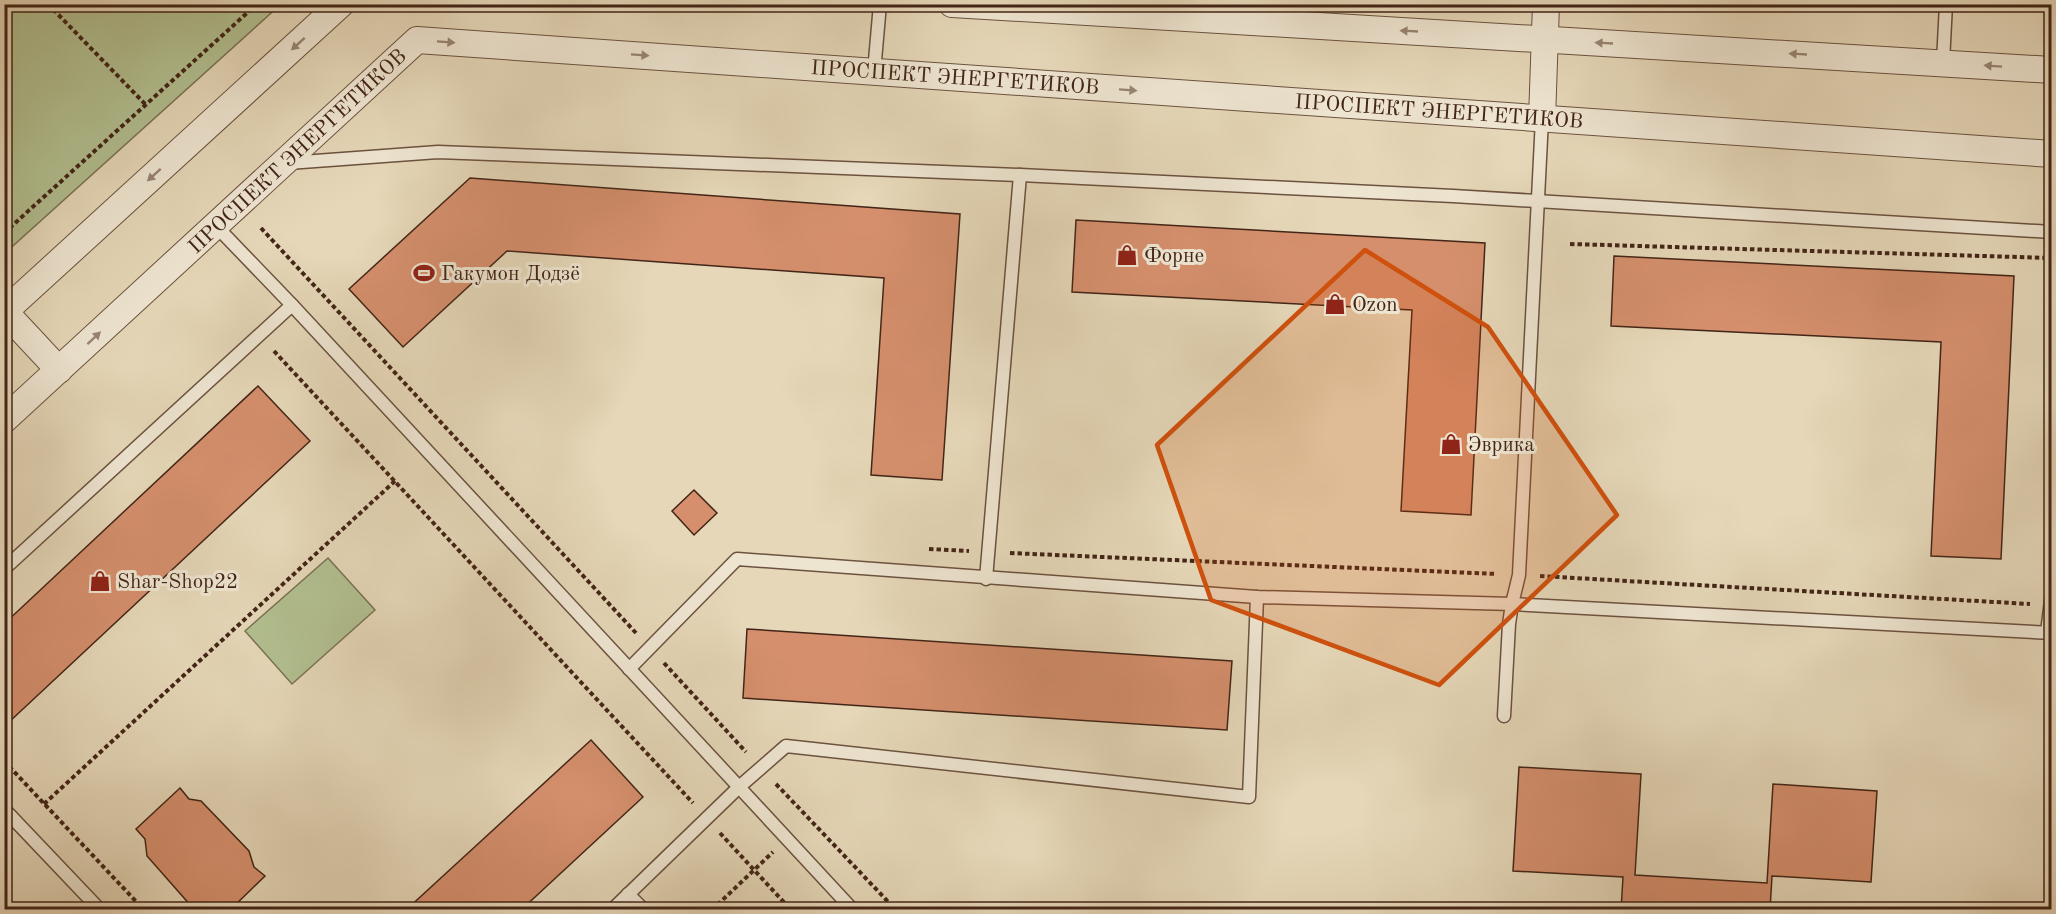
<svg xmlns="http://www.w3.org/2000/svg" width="2056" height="914" font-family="'Old Standard TT',serif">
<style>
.green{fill:#b2bf90;stroke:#7a7254;stroke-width:1.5}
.building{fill:#d58f6d;stroke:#432517;stroke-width:1.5}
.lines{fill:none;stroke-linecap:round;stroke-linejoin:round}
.service-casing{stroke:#6c523f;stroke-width:15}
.minor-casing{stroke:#6c523f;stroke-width:28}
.path{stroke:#432517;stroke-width:4;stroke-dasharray:4.5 3;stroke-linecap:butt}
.service{stroke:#eee5d1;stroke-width:12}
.minor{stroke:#eee5d1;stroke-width:26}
.oneway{fill:#988574}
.marked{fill:#cf510e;fill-opacity:0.2;stroke:#cf510e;stroke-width:4.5;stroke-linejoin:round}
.labels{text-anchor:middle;stroke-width:6;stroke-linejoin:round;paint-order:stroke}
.street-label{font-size:21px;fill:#432517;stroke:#eee5d1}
.poi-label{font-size:21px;fill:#432517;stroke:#eee5d1;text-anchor:start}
</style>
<rect width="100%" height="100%" fill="#e5d7b8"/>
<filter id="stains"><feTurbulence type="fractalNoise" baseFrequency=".00333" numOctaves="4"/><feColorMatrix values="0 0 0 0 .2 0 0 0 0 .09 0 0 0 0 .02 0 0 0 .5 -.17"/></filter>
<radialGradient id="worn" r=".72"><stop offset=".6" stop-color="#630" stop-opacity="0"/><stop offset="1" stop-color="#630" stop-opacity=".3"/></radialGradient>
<g class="green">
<path d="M5,4H280V5L5,253Z"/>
<path d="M328,558L375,610L292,684L245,631Z"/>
</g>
<g class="building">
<path d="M470,178L960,214L942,480L871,475L884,278L507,251L403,347L349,289Z"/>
<path d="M1076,220L1485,243L1471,515L1401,511L1412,310L1072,292Z"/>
<path d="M1614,256L2014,276L2001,559L1931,556L1941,342L1611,326Z"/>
<path d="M258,386L310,441L8,723L4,719V624Z"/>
<path d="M694,490L717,513L694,535L672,511Z"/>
<path d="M747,629L1232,661L1227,730L743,698Z"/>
<path d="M591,740L643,797L521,910H406Z"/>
<path d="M1519,767L1641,774L1635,875L1767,883L1773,784L1877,791L1871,882L1772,876L1770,910H1621L1623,877L1513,871Z"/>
<path d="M180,788L189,799L201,801L249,851L254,867L265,876L230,910H208L192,907L147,856L145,839L136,829Z"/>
</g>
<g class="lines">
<defs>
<g id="service">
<path d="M1943,62L1946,4"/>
<path d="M874,72L880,4"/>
<path d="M288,163L438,152L1020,175L1453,196L2052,232"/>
<path d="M216,226L292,305L853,910"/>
<path d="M4,569L292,305"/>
<path d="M986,579L1020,175"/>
<path d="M2047,632L2052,593"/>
<path d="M629,669L737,559L1257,597L1512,604L1519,575L1542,119"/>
<path d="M1504,716L1509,624L1512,604L2052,633"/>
<path d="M4,809L100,910"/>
<path d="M628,894L644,910"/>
<path d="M612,910L739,787L786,746L1249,797L1257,597"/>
</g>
<g id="minor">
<path d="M952,4L2052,70"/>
<path d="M1542,119L1546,4"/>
<path d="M4,312L341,4"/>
<path d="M5,312L59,370"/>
<path d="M4,420L417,40L2052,154"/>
</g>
</defs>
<use href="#service" class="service-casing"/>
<use href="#minor" class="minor-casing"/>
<g class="path">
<path d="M48,4L146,105"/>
<path d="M261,228L636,633"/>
<path d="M4,233L257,4"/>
<path d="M1570,244L2052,258"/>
<path d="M274,351L693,803"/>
<path d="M929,549L969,551"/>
<path d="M1010,553L1497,574"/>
<path d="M1540,576L2030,604"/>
<path d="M664,663L746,752"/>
<path d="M4,761L144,910"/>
<path d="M776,784L896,910"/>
<path d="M44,804L395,481"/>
<path d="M720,833L791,910"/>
<path d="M712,910L773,852"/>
</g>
<use href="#service" class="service"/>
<use href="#minor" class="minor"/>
</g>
<defs><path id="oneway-solid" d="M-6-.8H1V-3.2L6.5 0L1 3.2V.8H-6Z" transform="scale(1.5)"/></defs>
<g class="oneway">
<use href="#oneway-solid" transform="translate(1409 31) rotate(-177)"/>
<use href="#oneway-solid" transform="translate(446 42) rotate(4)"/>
<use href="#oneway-solid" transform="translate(1604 43) rotate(-177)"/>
<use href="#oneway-solid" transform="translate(298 44) rotate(138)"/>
<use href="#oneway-solid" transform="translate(1798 54) rotate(-177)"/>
<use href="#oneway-solid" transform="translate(640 55) rotate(4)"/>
<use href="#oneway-solid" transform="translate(1993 66) rotate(-176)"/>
<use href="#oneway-solid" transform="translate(1128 90) rotate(4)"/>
<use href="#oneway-solid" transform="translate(154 175) rotate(138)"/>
<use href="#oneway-solid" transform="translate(94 338) rotate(-43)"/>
</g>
<path class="marked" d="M1365,250L1488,327L1617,515L1439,685L1211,600L1157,445Z"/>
<defs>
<symbol id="shop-bare" viewBox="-9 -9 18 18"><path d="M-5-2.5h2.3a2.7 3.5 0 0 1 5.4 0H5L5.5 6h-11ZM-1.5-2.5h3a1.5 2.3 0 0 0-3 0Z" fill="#8f2418" stroke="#eee5d1" stroke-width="2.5" paint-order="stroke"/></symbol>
<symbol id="stadium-bare" viewBox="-9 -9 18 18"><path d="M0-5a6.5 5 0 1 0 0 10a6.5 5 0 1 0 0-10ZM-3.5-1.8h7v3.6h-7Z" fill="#8f2418" stroke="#eee5d1" stroke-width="2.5" paint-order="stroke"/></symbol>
</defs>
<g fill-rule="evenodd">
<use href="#shop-bare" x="1112" y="240" width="30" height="30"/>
<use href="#stadium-bare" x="409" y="258" width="30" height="30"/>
<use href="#shop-bare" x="1320" y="289" width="30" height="30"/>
<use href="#shop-bare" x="1436" y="429" width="30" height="30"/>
<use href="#shop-bare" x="85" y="566" width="30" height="30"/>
</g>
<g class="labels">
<g class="street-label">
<text transform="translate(955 77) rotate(4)" y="7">ПРОСПЕКТ ЭНЕРГЕТИКОВ</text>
<text transform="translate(1439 111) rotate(4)" y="7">ПРОСПЕКТ ЭНЕРГЕТИКОВ</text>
<text transform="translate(297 151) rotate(-43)" y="7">ПРОСПЕКТ ЭНЕРГЕТИКОВ</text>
</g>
<g class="poi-label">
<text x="1144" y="262">Форне</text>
<text x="441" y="280">Гакумон Додзё</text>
<text x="1352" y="311">Ozon</text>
<text x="1468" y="451">Эврика</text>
<text x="117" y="588">Shar-Shop22</text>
</g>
</g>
<rect width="2056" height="914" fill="none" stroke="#e5d7b8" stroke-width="24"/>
<rect x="6" y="6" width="2044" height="902" fill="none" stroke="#432517" stroke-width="3"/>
<rect x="12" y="12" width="2032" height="890" fill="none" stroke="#432517" stroke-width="1.5"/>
<rect width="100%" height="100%" filter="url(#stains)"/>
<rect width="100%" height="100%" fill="url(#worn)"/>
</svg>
